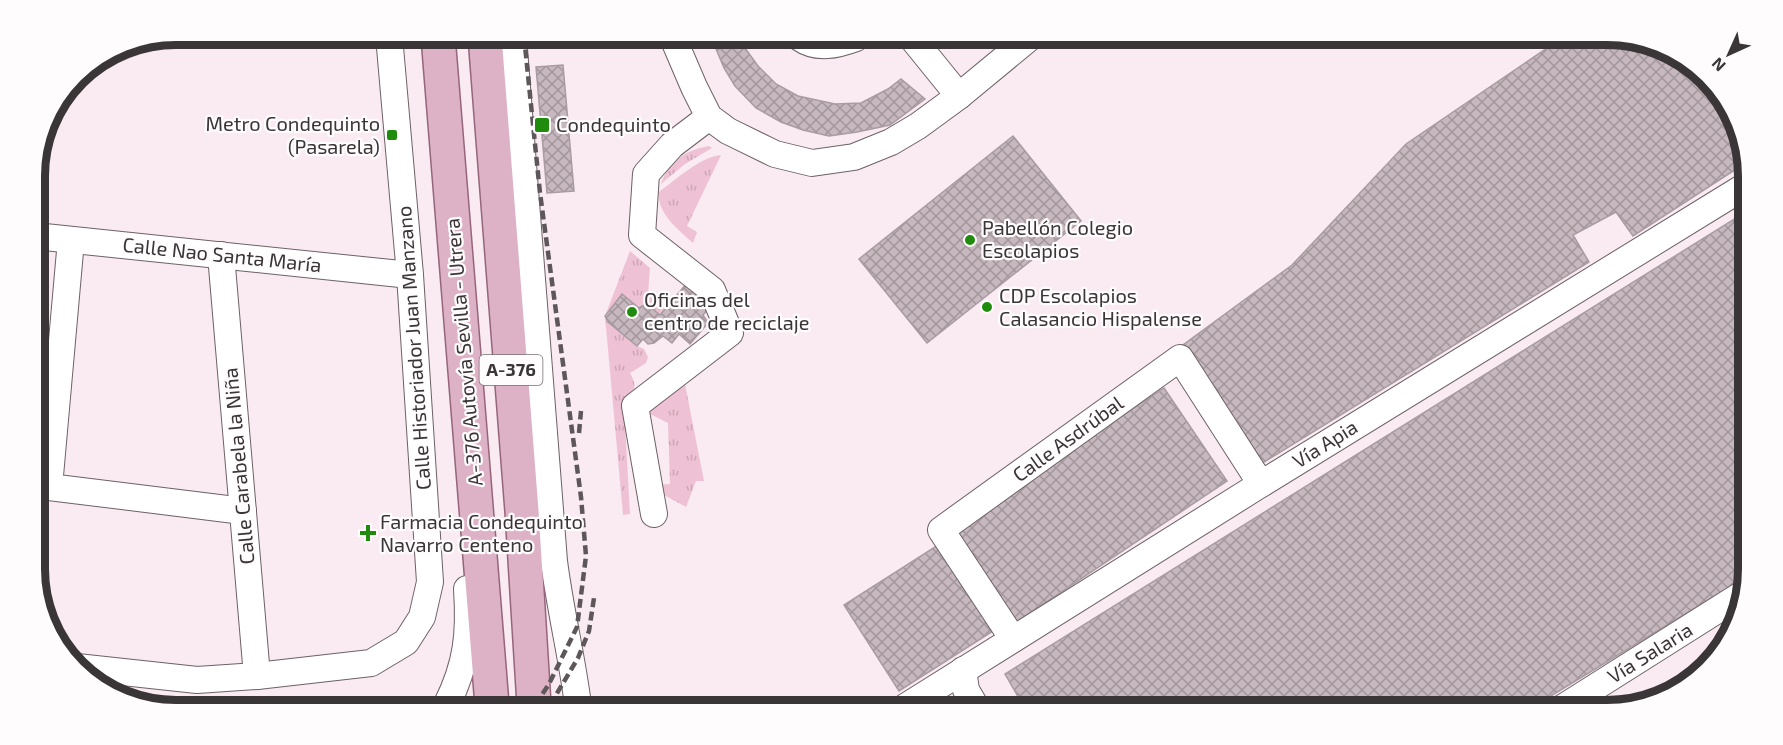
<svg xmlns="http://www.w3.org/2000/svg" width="1783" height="745" font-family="'Exo 2',sans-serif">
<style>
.grass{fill:url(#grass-tufts)}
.building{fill:url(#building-cross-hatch);stroke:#a89ba1;stroke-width:1.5}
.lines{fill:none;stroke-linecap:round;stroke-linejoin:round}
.minor-casing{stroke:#6d6166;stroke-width:28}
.major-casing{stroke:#96657b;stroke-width:36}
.minor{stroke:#fff;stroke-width:26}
.major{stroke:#ddb2c6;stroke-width:33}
.rail{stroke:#5d575a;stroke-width:4.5;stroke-dasharray:9 4.5;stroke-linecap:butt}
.poi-dot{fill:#208c0d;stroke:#fffcfd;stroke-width:2}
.labels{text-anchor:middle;stroke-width:4.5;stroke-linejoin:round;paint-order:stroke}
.shield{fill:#fffcfd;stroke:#757172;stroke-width:1.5}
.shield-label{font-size:18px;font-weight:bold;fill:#3a3537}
.poi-label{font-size:20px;fill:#3a3537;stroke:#fffcfd;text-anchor:start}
.street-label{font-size:20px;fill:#3a3537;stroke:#fffcfd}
.rim{fill:none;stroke:#3a3537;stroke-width:8}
</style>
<defs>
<pattern id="grass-tufts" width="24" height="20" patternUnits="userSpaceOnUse" patternTransform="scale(1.5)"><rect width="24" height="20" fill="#eec2d4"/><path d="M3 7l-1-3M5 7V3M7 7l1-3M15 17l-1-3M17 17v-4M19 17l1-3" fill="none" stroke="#cda7b7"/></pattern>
<pattern id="building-cross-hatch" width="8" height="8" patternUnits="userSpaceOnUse" patternTransform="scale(1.5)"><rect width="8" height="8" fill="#c6b8be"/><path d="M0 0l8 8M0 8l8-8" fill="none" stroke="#a2969b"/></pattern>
</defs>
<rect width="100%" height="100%" fill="#f9ebf1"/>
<g class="grass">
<path d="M709,146L712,148L685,164L661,184C669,160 684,151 709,146Z"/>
<path d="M721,155L687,226L697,232L693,243C678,229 657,214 659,192C675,180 702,156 721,155Z"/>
<path d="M630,251L650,268L648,294L665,309L660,315L649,306L644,305L639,308L624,335L637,346L644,349L648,357L646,363L630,373C640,391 631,390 624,405L630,514L623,515L605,316Z"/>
<path d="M685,384L704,481H696L686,507L655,490V485L670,484L668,423L648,413L651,398Z"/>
</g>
<g class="building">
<path d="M711,37H741L742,44L758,66L776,84L798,96L835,104L861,103L888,89L901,79L925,99L890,125L857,132L829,136L803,130L781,122L756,108L735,86L724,68Z"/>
<path d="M1556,42H1653L1714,83L1747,157V162L1633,236L1616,212L1573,235L1589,262L1261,464L1183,345L1292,265L1406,144Z"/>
<path d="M563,65L574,191L547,193L536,67Z"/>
<path d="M1013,136L1081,221L927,343L859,259Z"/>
<path d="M1744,213L1746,216L1741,580L1528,710L1024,707L1005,674Z"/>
<path d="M687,283L712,304L703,315L708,323L690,344L679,334L672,343L663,336L654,343L648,344L643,339L637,346L608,322L605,316L622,294L639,308L644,305L649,306L660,315Z"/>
<path d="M1164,388L1227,481L1009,627L947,533Z"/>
<path d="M938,545L993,631L899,691L844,605Z"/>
</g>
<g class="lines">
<defs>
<g id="minor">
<path d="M513,36L554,561C560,609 572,657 578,705"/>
<path d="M675,37L676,45L694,87L709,117L728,131L775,154L812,163L854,157L891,142L918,126L959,96L1028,39"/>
<path d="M800,38C817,50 837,45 856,38"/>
<path d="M912,38L959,96"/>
<path d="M35,236L410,275"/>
<path d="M71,240L49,487L243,511"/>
<path d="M221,255L257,676"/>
<path d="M654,514L635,406L730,333L712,290L642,235L646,174L672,145L709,117"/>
<path d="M1013,639L941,530L1180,358L1261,484"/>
<path d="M77,667L197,680L257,676L371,663L406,642L422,617L430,582L410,275L389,36"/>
<path d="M963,670L966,690L976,707"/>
<path d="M447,704C467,664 470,633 467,589"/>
<path d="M905,707L1261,484L1747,185"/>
<path d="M1559,710L1741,595"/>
</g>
<g id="major">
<path d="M438,36L492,705"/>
<path d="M485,36L522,511L534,705"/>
</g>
</defs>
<use href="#minor" class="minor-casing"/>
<use href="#major" class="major-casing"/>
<use href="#minor" class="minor"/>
<use href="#major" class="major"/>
<g class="rail">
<path d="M524,36L540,193L581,497L586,556L577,627L549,684L535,705"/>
<path d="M579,433L581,411"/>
<path d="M550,705L578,658L589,631L594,598"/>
</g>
</g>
<g class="poi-dot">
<rect x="534" y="117" width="16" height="16" rx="3"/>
<rect x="386" y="129" width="12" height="12" rx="3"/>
<circle cx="970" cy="240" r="6"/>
<circle cx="987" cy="307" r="6"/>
<circle cx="632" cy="312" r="6"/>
<path d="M365 524h6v6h6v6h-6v6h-6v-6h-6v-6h6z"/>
</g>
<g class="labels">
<rect class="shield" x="479.5" y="355" width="63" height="30" rx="4.5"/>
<g class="shield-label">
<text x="511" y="376">A-376</text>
</g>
<g class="poi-label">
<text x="380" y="131" text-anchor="end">Metro Condequinto<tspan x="380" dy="23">(Pasarela)</tspan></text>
<text x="556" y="132">Condequinto</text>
<text x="982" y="235">Pabellón Colegio<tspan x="982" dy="23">Escolapios</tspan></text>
<text x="999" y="303">CDP Escolapios<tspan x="999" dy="23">Calasancio Hispalense</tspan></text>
<text x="644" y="307">Oficinas del<tspan x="644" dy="23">centro de reciclaje</tspan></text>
<text x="380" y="529">Farmacia Condequinto<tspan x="380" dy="23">Navarro Centeno</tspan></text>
</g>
<g class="street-label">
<text transform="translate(222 255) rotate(6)" y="7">Calle Nao Santa María</text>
<text transform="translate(414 348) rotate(-94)" y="7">Calle Historiador Juan Manzano</text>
<text transform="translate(464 352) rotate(-95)" y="7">A-376 Autovía Sevilla - Utrera</text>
<text transform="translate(1068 439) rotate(-36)" y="7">Calle Asdrúbal</text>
<text transform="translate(1325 444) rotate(-32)" y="7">Vía Apia</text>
<text transform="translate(239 466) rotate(-95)" y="7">Calle Carabela la Niña</text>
<text transform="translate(1650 653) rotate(-32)" y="7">Vía Salaria</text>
</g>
</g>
<path d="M0 0H1783V745H0ZM176 45H1607A131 131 0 0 1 1738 176V569A131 131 0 0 1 1607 700H176A131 131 0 0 1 45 569V176A131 131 0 0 1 176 45Z" fill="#fffcfd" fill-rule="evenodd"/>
<path class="rim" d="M176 45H1607A131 131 0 0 1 1738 176V569A131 131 0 0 1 1607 700H176A131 131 0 0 1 45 569V176A131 131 0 0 1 176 45Z"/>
<g transform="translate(1729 54) rotate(225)" stroke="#fffcfd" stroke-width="4.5" paint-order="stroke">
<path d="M0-4.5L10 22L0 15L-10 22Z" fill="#3a3537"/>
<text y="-9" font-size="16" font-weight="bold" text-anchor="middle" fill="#3a3537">N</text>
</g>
</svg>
